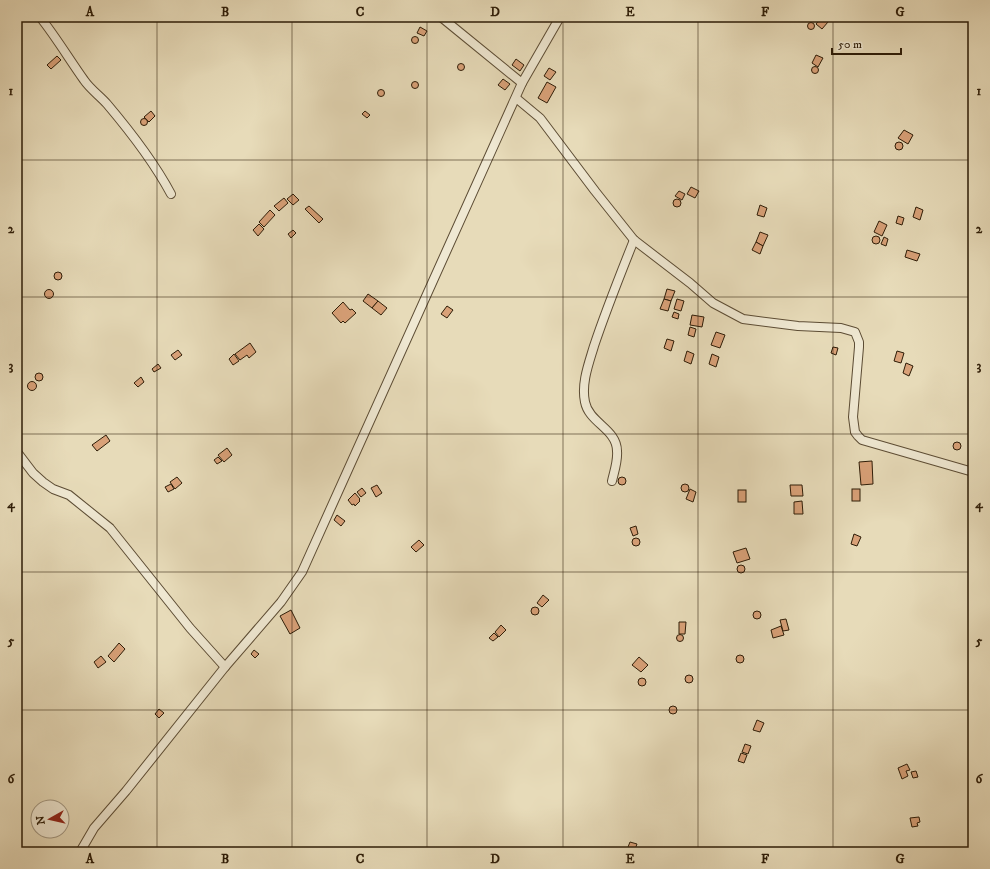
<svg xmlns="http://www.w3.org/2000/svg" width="990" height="869" font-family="'IM FELL DW Pica',serif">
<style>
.building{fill:#d9a178;stroke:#2d1c07}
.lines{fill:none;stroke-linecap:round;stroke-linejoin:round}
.minor-casing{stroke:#5c4c34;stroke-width:10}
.minor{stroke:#efe8d2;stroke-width:8}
.grid{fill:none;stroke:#2d1c07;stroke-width:1;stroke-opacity:0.55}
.neatline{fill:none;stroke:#2d1c07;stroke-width:1.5}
.grid-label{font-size:13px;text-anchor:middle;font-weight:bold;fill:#2d1c07}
</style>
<rect width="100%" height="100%" fill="#e7dbb9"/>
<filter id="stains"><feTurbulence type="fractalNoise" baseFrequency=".005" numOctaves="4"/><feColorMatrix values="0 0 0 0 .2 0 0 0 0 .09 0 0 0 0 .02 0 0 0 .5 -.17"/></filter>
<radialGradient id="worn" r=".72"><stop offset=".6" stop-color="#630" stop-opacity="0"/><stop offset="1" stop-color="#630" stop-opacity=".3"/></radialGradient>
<g class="building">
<path d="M822,17L828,22L822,29L816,24Z"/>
<circle cx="811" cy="26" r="3.5"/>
<path d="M420,27L427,31L424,36L417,33Z"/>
<circle cx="415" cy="40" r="3.5"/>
<path d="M816,55L823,58L818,67L812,63Z"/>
<path d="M57,56L61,60L51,69L47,65Z"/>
<path d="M516,59L524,65L520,71L512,65Z"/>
<circle cx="461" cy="67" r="3.5"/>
<circle cx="815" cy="70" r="3.5"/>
<path d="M549,68L556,72L550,80L544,76Z"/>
<path d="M503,79L510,84L505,90L498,85Z"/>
<circle cx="415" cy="85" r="3.5"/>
<path d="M547,82L556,87L547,103L538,98Z"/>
<circle cx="381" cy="93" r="3.5"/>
<path d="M151,111L155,116L149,122L144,117Z"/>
<path d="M365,111L370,115L367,118L362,114Z"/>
<circle cx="144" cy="122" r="3.5"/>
<path d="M904,130L913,135L908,144L898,138Z"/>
<circle cx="899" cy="146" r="4"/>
<path d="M691,187L699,191L695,198L687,194Z"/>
<path d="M679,191L685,194L682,200L675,196Z"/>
<path d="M293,194L299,200L293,205L287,199Z"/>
<path d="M284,198L288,203L279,211L274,206Z"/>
<circle cx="677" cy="203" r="4"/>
<path d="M760,205L767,208L764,217L757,215Z"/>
<path d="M309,206L323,219L319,223L305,209Z"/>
<path d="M916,207L923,210L920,220L913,217Z"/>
<path d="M270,210L275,215L264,227L259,222Z"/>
<path d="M898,216L904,218L902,225L896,223Z"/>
<path d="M879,221L887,225L882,236L874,232Z"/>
<path d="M259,224L264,229L258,236L253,230Z"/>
<path d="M293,230L296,233L291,238L288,234Z"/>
<path d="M760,232L768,235L763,246L756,242Z"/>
<circle cx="876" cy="240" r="4"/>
<path d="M884,237L888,239L886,246L881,244Z"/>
<path d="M756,242L763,246L760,254L752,250Z"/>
<path d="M907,250L920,254L917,261L905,257Z"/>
<circle cx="58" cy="276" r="4"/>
<path d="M667,289L675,291L671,301L664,299Z"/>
<circle cx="49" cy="294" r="4.5"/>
<path d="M368,294L378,301L372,308L363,301Z"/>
<path d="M664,299L671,301L668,311L660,309Z"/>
<path d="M677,299L684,301L681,311L674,309Z"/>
<path d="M378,301L387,308L381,315L372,308Z"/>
<path d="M343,302L350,310L352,309L356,313L345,323L343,321L341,323L332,313Z"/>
<path d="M447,306L453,310L447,318L441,314Z"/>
<path d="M674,312L679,314L678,319L672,317Z"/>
<path d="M692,315L704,317L702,327L690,325Z"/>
<path d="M690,327L696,329L694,337L688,335Z"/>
<path d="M716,332L725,335L720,348L711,345Z"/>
<path d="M667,339L674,341L671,351L664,348Z"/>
<path d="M250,343L256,352L249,358L247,355L240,360L235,354Z"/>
<path d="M833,347L838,348L836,355L831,353Z"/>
<path d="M178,350L182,355L175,360L171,355Z"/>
<path d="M687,351L694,354L691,364L684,361Z"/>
<path d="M897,351L904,353L901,363L894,361Z"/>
<path d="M234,354L239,361L233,365L229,359Z"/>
<path d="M712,354L719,357L716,367L709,364Z"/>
<path d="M906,363L913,366L909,376L903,373Z"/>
<path d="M158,364L161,368L154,372L152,369Z"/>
<circle cx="39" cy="377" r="4"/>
<path d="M141,377L144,382L138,387L134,383Z"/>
<circle cx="32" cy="386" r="4.5"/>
<path d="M106,435L110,441L97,451L92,445Z"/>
<circle cx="957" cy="446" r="4"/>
<path d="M227,448L232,455L224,462L218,455Z"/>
<path d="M218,457L222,461L217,464L214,460Z"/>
<path d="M872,461L873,484L861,485L859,462Z"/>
<path d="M177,477L182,483L175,489L170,482Z"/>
<circle cx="622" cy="481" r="4"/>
<path d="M171,484L174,489L168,492L165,487Z"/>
<circle cx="685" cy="488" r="4"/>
<path d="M377,485L382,493L376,497L371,488Z"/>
<path d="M790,485H802L803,496H791Z"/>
<path d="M362,488L366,493L361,497L357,492Z"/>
<path d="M690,489L696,492L693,502L686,499Z"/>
<rect x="852" y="489" width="8" height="12"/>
<rect x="738" y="490" width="8" height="12"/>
<path d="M355,493L360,499L359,500L360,501L355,506L354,504L352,505L348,500Z"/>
<path d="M802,501L803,514H794V502Z"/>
<path d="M337,515L345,521L341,526L334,520Z"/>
<path d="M636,526L638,534L633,536L630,528Z"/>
<path d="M854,534L861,537L857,546L851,544Z"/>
<circle cx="636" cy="542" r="4"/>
<path d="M419,540L424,545L416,552L411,547Z"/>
<path d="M746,548L750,559L737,563L733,552Z"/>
<circle cx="741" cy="569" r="4"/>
<path d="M543,595L549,600L542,607L537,603Z"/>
<circle cx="535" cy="611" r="4"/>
<path d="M291,610L300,628L290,634L280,616Z"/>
<circle cx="757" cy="615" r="4"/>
<path d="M786,619L789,630L783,631L780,620Z"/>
<path d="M679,622H686L685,634H679Z"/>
<path d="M501,625L506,630L499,637L495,632Z"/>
<path d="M781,626L784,635L773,638L771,630Z"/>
<path d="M494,633L498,637L493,641L489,638Z"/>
<circle cx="680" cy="638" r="3.5"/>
<path d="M119,643L125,649L114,662L108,656Z"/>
<path d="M254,650L259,654L255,658L251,654Z"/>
<circle cx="740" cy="659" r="4"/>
<path d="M101,656L106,662L98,668L94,662Z"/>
<path d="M639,657L648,665L641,672L632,665Z"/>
<circle cx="689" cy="679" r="4"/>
<circle cx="642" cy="682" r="4"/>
<circle cx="673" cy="710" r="4"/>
<path d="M159,709L164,713L159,718L155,714Z"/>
<path d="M757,720L764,723L760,732L753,730Z"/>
<path d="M745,744L751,746L748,754L742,752Z"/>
<path d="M741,753L747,755L744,763L738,761Z"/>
<path d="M907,764L910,770L906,771L908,776L902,779L898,768Z"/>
<path d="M916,771L918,777L913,778L911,772Z"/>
<path d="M919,817L920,822L917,823L918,826L912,827L910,818Z"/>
<path d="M630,842L637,844L634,852H626Z"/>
</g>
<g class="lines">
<defs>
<g id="minor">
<path d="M40,17C56,37 69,59 84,80C90,89 100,96 107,104C129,130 155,164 171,194"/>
<path d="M441,17L522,83"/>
<path d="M516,98L540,118L595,191L634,240L690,283L713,303L743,319L798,326L841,328L855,332L859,342V347L853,417L855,432L858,436L862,440L973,472"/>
<path d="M17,452L33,473L43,482L53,489L69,495L110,528L190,628L225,667"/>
<path d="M612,481C614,472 618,461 617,451C617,429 589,423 585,402C581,383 589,363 594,346C606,310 620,275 634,240"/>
<path d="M80,852L94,828L126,791L225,667L281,602L302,572L522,83L560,17"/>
</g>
</defs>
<use href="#minor" class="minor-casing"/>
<use href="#minor" class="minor"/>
</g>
<path class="grid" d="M157,17V852M292,17V852M427,17V852M563,17V852M698,17V852M833,17V852M17,160H973M17,297H973M17,434H973M17,572H973M17,710H973"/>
<rect width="990" height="869" fill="none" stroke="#e7dbb9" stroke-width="44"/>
<g transform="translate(50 819) rotate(262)"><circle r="19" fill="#efe8d2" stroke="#a19681"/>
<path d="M0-3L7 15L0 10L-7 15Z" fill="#8f2418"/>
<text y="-6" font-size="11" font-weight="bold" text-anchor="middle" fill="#2d1c07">N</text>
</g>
<path d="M832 48v6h69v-6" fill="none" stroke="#2d1c07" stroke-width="2"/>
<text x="838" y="48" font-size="12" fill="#2d1c07" stroke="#efe8d2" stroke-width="3" paint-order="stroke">50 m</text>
<rect x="22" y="22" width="946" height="825" class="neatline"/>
<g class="grid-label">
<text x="90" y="16">A</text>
<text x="225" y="16">B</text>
<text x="360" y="16">C</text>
<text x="495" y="16">D</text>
<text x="630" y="16">E</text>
<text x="765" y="16">F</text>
<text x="900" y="16">G</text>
<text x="11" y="95">1</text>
<text x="979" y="95">1</text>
<text x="11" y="233">2</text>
<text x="979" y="233">2</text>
<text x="11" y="370">3</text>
<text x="979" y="370">3</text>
<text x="11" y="508">4</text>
<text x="979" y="508">4</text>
<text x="11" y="645">5</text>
<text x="979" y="645">5</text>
<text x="11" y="783">6</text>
<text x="979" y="783">6</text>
<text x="90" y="863">A</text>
<text x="225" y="863">B</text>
<text x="360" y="863">C</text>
<text x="495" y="863">D</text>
<text x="630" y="863">E</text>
<text x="765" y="863">F</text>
<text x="900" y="863">G</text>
</g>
<rect width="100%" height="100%" filter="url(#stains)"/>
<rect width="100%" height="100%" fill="url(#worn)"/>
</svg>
